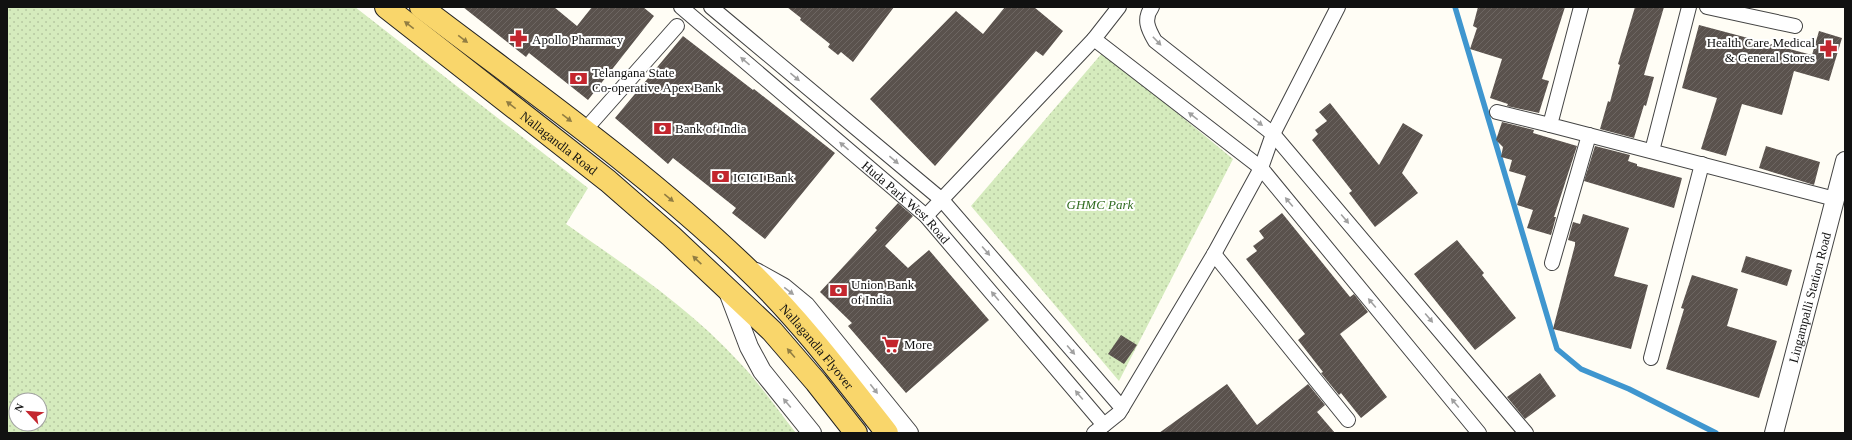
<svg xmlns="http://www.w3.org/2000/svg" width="1852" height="440" font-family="Georgia,serif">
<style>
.green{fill:url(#green-dots);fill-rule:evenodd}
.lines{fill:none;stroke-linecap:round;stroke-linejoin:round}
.stream{stroke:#3f96cf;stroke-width:5.5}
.building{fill:url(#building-hatch)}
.minor-casing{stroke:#444;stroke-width:16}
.tertiary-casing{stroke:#444;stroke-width:20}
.primary-casing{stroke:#222;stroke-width:24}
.minor{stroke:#fff;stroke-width:14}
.tertiary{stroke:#fff;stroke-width:18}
.primary{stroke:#f9d66b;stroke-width:22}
.oneway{fill:#917d42}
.oneway2{fill:#a0a0a0}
.labels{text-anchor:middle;stroke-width:4;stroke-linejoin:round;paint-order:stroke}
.poi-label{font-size:13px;fill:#111;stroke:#fff;text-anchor:start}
.street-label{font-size:13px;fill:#111;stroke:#fff}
.park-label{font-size:13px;font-style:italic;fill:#2f6b1f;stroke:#fff}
</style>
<defs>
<pattern id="green-dots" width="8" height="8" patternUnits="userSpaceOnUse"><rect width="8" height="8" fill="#d5ebbd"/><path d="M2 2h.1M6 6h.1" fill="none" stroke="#b6c8a1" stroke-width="1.8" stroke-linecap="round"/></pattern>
<pattern id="building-hatch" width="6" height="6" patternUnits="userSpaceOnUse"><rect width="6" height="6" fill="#5a524d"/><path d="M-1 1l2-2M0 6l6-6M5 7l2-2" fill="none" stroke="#6d6662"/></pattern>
</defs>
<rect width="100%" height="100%" fill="#fffdf5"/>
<g class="green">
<path d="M7,7H355L588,188L566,224C626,266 689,307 739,362C760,384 777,409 796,433H7ZM16,400H40V424H16Z"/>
<path d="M1103,52L1233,159L1119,381L971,206Z"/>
</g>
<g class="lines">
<path class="stream" d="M1455,7L1557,349L1581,369L1629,389L1716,433"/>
</g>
<g class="building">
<path d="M463,7H554L577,26L592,7H643L654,16L588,100L529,53L526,57Z"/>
<path d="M787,7H894L853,62L841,52L838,55L828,47L830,44L800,20L801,18Z"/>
<path d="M1005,7H1034L1063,31L1043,56L1036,51L935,166L870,99L956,11L983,34Z"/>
<path d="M1478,7H1565L1542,79L1549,81L1539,113L1507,106L1508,104L1490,98L1502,59L1470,49L1477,28L1473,26Z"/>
<path d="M1635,7H1664L1644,75L1654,77L1646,106L1644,105L1634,138L1600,129L1608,101L1610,102L1620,65L1618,64Z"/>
<path d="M1699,25L1812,55L1819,31L1842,38L1829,81L1794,71L1782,115L1742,104L1726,156L1701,149L1717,98L1682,88Z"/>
<path d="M683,36L753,90L754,89L835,153L765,239L732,213L736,208L673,158L668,164L615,118Z"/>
<path d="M1330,103L1379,165L1403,123L1423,135L1402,173L1418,193L1375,227L1349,193L1352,191L1312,140L1318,134L1315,130L1327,121L1319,112Z"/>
<path d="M1502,122L1534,130L1533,133L1577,146L1554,217H1556L1551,235L1527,228L1533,210L1517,205L1526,176L1509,171L1512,160L1501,157L1503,147L1496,140Z"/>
<path d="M1595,146L1630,155L1628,161L1637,164V166L1682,178L1674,208L1584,181Z"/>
<path d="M1766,146L1820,162L1814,185L1759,168Z"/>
<path d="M898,203L913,216L885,246L908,268L929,250L989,320L906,393L848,326L852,323L820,292L877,230L875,228Z"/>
<path d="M1282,213L1350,297L1354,294L1368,312L1340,334L1387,397L1361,418L1341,393L1339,395L1321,373L1323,372L1298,340L1305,334L1246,259L1257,251L1253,246L1264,238L1259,231Z"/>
<path d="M1583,214L1629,228L1614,276L1648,285L1631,349L1553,329L1575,245V242L1568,240L1573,222L1580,224Z"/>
<path d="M1457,240L1484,273L1482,275L1516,318L1475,350L1414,274Z"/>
<path d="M1746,256L1792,270L1787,286L1741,272Z"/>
<path d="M1692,275L1738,289L1727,326L1777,341L1759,398L1666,369L1684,309L1681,308Z"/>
<path d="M1121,335L1137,345L1124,364L1108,354Z"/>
<path d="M1540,373L1556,396L1525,419L1507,397Z"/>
<path d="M1227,384L1257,425L1308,384L1325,405L1317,412L1335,433H1159Z"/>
</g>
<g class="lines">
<defs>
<g id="minor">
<path id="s1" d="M681,7L926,216L1104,425"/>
<path d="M711,7L942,200L1122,408"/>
<path d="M1119,7L1094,39L1261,168L1479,433"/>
<path d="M1152,7C1143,19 1148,29 1155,41L1273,134L1526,433"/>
<path d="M1581,7L1550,125L1835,199"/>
<path d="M1707,7L1795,26"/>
<path d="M1497,112L1550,125"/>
<path d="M584,131L677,26"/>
<path d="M1652,151L1689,7"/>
<path d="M926,216L1094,39"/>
<path d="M1214,254L1348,420"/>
<path d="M1552,263L1589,135"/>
<path d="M1651,358L1702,164"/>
<path d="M1094,433L1119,413L1214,254L1261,168L1273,134L1338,7"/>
</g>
<g id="tertiary">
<path d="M756,272L783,287L806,306L909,433"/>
<path d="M727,289L749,347L762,371L812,433"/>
<path id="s2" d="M1774,433L1845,161"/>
</g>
<g id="primary">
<path id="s3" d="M386,7L608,181L671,236L772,331L816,382L856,433"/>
<path id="s4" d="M421,7C530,90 643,169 742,264C796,315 841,374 887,433"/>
</g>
</defs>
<use href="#minor" class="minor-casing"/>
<use href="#tertiary" class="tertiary-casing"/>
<use href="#primary" class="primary-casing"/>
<use href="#minor" class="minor"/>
<use href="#tertiary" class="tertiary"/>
<use href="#primary" class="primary"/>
</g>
<defs><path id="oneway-solid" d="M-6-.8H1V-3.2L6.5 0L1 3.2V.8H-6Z"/></defs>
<g class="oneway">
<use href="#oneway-solid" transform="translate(409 25) rotate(-142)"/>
<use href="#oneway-solid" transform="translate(463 39) rotate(37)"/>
<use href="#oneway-solid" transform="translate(511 105) rotate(-142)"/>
<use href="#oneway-solid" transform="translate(567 118) rotate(37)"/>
<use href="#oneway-solid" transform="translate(669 198) rotate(39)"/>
<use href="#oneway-solid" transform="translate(697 260) rotate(-137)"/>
<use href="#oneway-solid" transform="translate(791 353) rotate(-131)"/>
</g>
<g class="oneway2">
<use href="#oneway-solid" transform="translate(1157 41) rotate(46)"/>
<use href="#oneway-solid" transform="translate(745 61) rotate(-140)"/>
<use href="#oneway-solid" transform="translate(795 77) rotate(40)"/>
<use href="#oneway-solid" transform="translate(1193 116) rotate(-142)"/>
<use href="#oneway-solid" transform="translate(1258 122) rotate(38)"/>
<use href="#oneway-solid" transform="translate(844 146) rotate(-140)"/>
<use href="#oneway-solid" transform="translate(894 160) rotate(40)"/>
<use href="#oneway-solid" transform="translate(1289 202) rotate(-130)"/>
<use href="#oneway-solid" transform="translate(1345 219) rotate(50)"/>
<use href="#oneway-solid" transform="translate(986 251) rotate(49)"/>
<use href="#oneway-solid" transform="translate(789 291) rotate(37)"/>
<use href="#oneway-solid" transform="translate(995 296) rotate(-130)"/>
<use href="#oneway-solid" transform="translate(1372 303) rotate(-130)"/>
<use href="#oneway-solid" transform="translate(1429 318) rotate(50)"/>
<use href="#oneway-solid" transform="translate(1071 350) rotate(49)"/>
<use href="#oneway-solid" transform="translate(874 389) rotate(52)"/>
<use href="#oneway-solid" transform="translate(1079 395) rotate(-130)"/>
<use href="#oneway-solid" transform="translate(787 403) rotate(-130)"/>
<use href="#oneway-solid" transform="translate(1455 403) rotate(-130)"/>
</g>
<defs>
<symbol id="pharmacy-bare" viewBox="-9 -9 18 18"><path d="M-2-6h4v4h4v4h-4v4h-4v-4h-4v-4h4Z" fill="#c4262e" stroke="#fff" stroke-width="2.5" paint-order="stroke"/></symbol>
<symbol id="bank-bare" viewBox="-9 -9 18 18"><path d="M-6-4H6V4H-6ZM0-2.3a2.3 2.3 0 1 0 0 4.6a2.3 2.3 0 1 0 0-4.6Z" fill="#c4262e" stroke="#fff" stroke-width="2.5" paint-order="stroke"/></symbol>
<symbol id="supermarket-bare" viewBox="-9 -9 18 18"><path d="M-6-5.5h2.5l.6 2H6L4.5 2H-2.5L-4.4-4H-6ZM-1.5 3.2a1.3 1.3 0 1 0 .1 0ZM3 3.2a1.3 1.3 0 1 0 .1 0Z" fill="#c4262e" stroke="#fff" stroke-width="2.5" paint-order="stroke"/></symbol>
</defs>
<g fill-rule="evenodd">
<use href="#pharmacy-bare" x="506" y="26" width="25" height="25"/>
<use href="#pharmacy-bare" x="1816" y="36" width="25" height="25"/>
<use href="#bank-bare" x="566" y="66" width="25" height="25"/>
<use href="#bank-bare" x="650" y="116" width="25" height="25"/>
<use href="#bank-bare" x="708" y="164" width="25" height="25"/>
<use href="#bank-bare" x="826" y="278" width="25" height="25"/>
<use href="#supermarket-bare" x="878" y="332" width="25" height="25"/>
</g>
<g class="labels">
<g class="poi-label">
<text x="532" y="44">Apollo Pharmacy</text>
<text x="1815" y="47" text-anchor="end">Health Care Medical<tspan x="1815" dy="15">&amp; General Stores</tspan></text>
<text x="592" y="77">Telangana State<tspan x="592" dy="15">Co-operative Apex Bank</tspan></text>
<text x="675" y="133">Bank of India</text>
<text x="733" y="182">ICICI Bank</text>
<text x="851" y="289">Union Bank<tspan x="851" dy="15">of India</tspan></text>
<text x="904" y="349">More</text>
</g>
<g class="street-label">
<text dy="5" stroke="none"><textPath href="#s3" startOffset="220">Nallagandla Road</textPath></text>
<text dy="5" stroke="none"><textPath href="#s1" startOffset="298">Huda Park West Road</textPath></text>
<text dy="5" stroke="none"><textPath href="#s2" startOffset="140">Lingampalli Station Road</textPath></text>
<text dy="5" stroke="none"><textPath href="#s4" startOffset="523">Nallagandla Flyover</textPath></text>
</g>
<g class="park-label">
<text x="1100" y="209">GHMC Park</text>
</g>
</g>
<rect width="1852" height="440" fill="none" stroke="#111111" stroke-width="16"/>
<g transform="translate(28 412) rotate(296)"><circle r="19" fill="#ffffff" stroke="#a0a0a0"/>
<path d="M0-3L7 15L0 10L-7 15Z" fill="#c4262e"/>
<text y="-6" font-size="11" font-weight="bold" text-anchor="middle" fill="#111111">N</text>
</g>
</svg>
